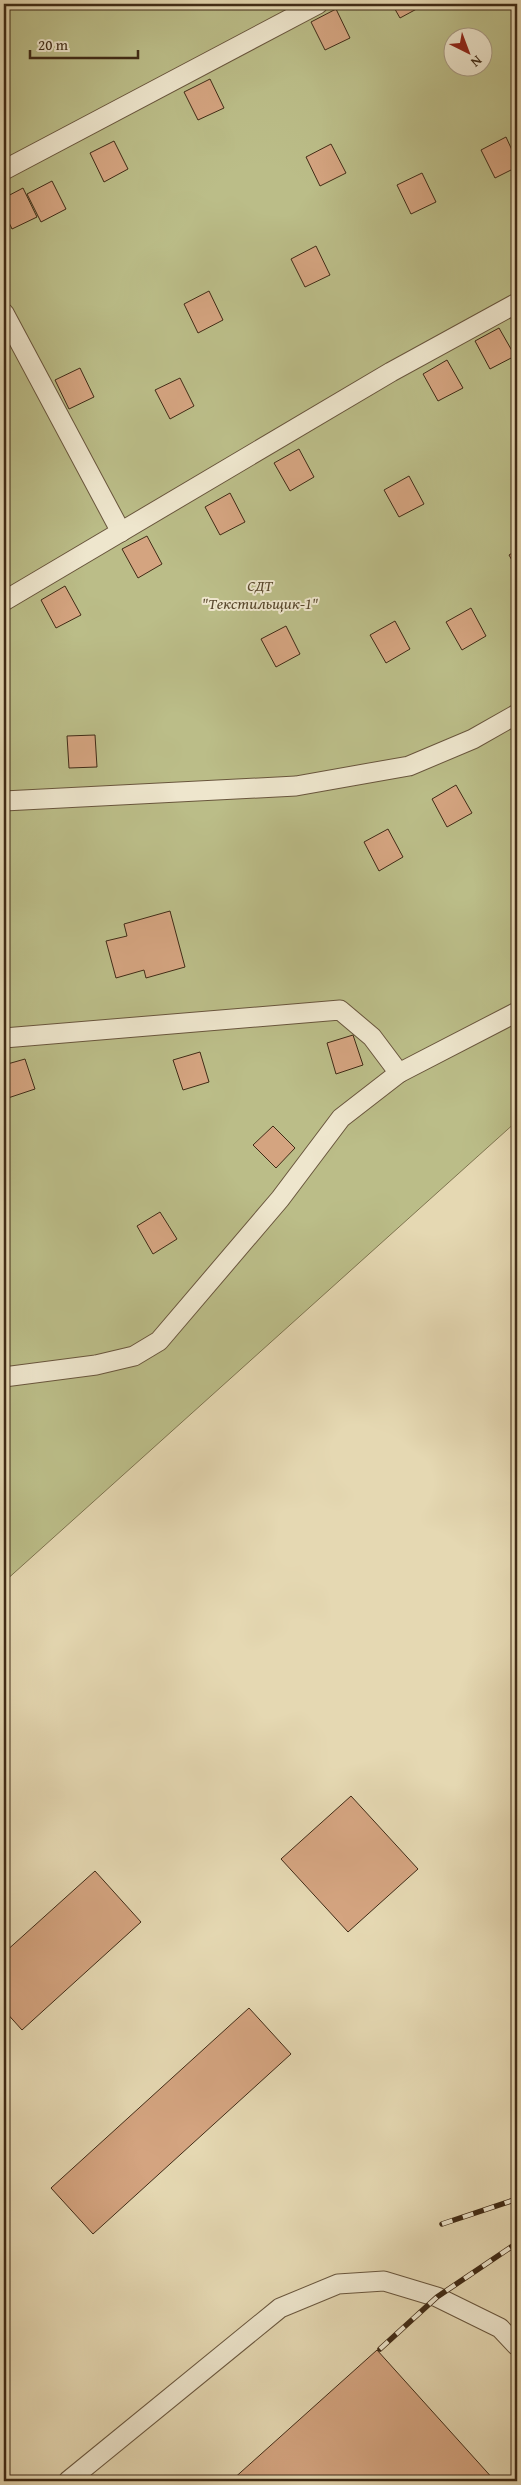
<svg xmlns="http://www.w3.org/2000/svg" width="521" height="2485" font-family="'Gentium Book Plus',serif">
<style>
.green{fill:#bbbd88;stroke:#7e744f;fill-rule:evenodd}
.building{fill:#d4a480;stroke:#402b16}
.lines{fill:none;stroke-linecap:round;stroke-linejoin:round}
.service-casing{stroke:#69563d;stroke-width:21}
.service{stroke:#eee6cd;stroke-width:19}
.rail-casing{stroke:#402b16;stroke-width:5.5}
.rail{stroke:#eee6cd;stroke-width:4;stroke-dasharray:11;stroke-linecap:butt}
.labels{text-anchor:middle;stroke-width:4;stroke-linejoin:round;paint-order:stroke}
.park-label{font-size:16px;font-style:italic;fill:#59482d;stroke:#eee6cd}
</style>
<rect width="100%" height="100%" fill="#e5d8b2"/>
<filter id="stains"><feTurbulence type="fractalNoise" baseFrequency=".004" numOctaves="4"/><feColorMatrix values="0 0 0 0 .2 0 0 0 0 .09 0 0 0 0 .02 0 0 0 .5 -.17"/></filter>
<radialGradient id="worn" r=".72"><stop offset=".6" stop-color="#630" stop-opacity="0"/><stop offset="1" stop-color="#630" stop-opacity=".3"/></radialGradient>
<path class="green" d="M4,4H517V1121L4,1582ZM454,38H484V68H454Z"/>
<g class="building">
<path d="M392,4H424V5L400,18Z"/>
<path d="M336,9L350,38L325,50L311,22Z"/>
<path d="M210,79L224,108L198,120L184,92Z"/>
<path d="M506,137L517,161V167L495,178L481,150Z"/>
<path d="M114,141L128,169L104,182L90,153Z"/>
<path d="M331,144L346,173L320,186L306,157Z"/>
<path d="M422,173L436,202L411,214L397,185Z"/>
<path d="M52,181L66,209L41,222L27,194Z"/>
<path d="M23,188L37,217L12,229L4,212V198Z"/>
<path d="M316,246L330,275L305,287L291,259Z"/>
<path d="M209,291L223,320L198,333L184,304Z"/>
<path d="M499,328L515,356L490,369L475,341Z"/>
<path d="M447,360L463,388L438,401L423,374Z"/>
<path d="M80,368L94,397L69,409L55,380Z"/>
<path d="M180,378L194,406L170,419L155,390Z"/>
<path d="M299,449L314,477L290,491L274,463Z"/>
<path d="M409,476L424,504L399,517L384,490Z"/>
<path d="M230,493L245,522L220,535L205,507Z"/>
<path d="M147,536L162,564L138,578L122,549Z"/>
<path d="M517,550V569L509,555Z"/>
<path d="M65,586L81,615L56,628L41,600Z"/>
<path d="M471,608L486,636L462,650L446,622Z"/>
<path d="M395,621L410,649L386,663L370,635Z"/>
<path d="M286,626L300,654L276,667L261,639Z"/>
<path d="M95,735L97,767L69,768L67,736Z"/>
<path d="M456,785L472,813L447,827L432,799Z"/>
<path d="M388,829L403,857L379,871L364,842Z"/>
<path d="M170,911L185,967L146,978L144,970L116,978L106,941L127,936L124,924Z"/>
<path d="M353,1035L363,1065L336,1074L327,1043Z"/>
<path d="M200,1052L209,1082L183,1090L173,1060Z"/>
<path d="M25,1059L35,1089L8,1098L4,1083V1065Z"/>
<path d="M273,1126L295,1148L276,1168L253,1145Z"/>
<path d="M160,1212L177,1239L153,1254L137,1226Z"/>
<path d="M351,1796L418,1869L348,1932L281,1859Z"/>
<path d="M95,1871L141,1922L22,2030L4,2010V1953Z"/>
<path d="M249,2008L291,2054L93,2234L51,2188Z"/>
<path d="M377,2350L495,2481H231Z"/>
</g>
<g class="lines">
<defs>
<g id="service">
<path d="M4,170L318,4"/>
<path d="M4,313L121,532"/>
<path d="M4,601L391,372L517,303"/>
<path d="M4,801L296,786L409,766L473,739L517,714"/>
<path d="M4,1038L340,1010L372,1037L399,1073"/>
<path d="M4,1377L96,1365L134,1356L159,1341L280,1199L341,1118L399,1073L517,1012"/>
<path d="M68,2481L280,2308L338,2284L384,2281L437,2297L500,2328L517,2346"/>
</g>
</defs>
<use href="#service" class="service-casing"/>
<use href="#service" class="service"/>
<defs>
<g id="rail">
<path d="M442,2224L517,2199"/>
<path d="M380,2349L437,2297L517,2243"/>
</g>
</defs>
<use href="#rail" class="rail-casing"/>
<use href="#rail" class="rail"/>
</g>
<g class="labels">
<g class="park-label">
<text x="260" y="591">СДТ<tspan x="260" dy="18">"Текстильщик-1"</tspan></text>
</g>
</g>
<rect width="521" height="2485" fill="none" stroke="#e5d8b2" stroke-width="20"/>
<rect x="5" y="5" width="511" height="2475" fill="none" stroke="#402b16" stroke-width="2.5"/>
<rect x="10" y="10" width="501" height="2465" fill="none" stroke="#402b16"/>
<g transform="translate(468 52) rotate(138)"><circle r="24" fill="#eee6cd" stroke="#a89b84"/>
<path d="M0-4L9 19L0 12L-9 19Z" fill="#8f2418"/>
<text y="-8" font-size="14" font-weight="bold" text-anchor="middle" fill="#402b16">N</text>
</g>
<path d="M30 50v8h108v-8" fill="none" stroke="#402b16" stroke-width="2.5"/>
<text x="38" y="50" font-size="15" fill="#402b16" stroke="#eee6cd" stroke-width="4" paint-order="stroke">20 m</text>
<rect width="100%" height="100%" filter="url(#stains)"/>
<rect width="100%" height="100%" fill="url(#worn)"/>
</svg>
